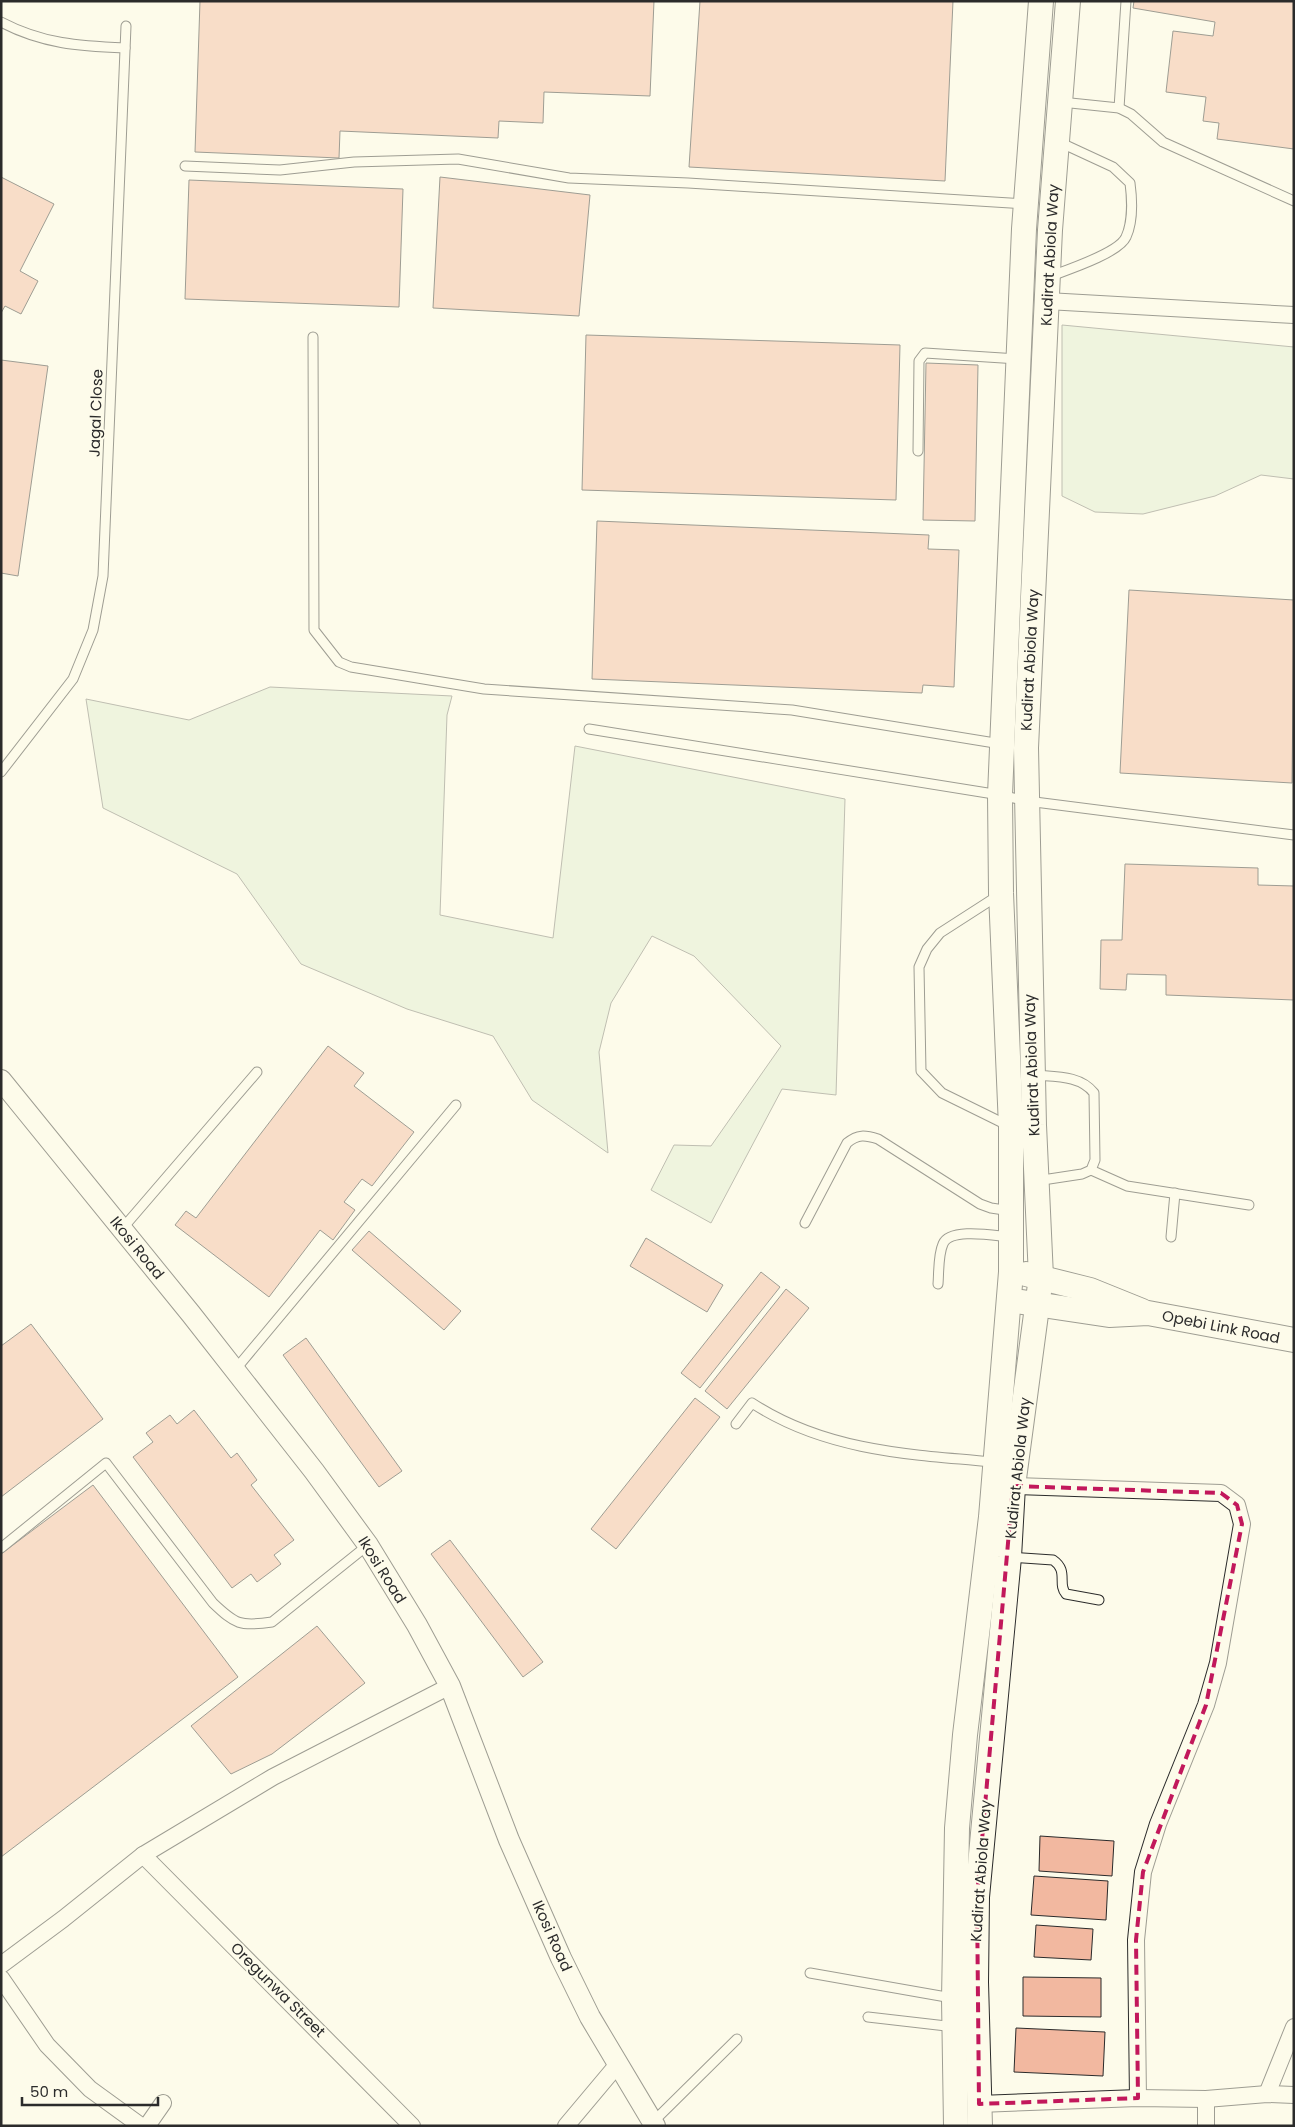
<svg xmlns="http://www.w3.org/2000/svg" width="1295" height="2127" font-family="Poppins,sans-serif">
<style>
.green{fill:#deebd1;stroke:#74746e}
.building{fill:#f2b8a0;stroke:#2b2b2b}
.lines{fill:none;stroke-linecap:round;stroke-linejoin:round}
.service-casing{stroke:#2b2b2b;stroke-width:11}
.minor-casing{stroke:#2b2b2b;stroke-width:18}
.tertiary-casing{stroke:#2b2b2b;stroke-width:22}
.secondary-casing{stroke:#2b2b2b;stroke-width:26}
.service{stroke:#fdfbea;stroke-width:9}
.minor{stroke:#fdfbea;stroke-width:16}
.tertiary{stroke:#fdfbea;stroke-width:20}
.secondary{stroke:#fdfbea;stroke-width:24}
.marked{fill:none;stroke:#c2185b;stroke-width:4;stroke-dasharray:10 6;stroke-linejoin:round}
.labels{text-anchor:middle;stroke-width:4;stroke-linejoin:round;paint-order:stroke}
.street-label{font-size:15px;fill:#2b2b2b;stroke:#fdfbea}
</style>
<rect width="100%" height="100%" fill="#fdfbea"/>
<g class="green">
<path d="M1062,325L1294,347V479L1261,475L1215,496L1143,514L1095,512L1062,496Z"/>
<path d="M270,687L452,696L447,715L440,915L553,938L575,746L845,799L836,1095L782,1089L711,1223L651,1190L674,1145L711,1146L781,1046L694,956L652,936L611,1003L599,1052L608,1153L532,1100L493,1036L407,1009L301,964L237,874L103,808L86,699L189,720Z"/>
</g>
<g class="building">
<path d="M200,1H654L650,96L544,92L543,123L499,121L498,138L340,131L339,158L195,152Z"/>
<path d="M700,1H953L945,181L689,167Z"/>
<path d="M1134,1H1294V149L1217,139L1219,123L1203,121L1206,97L1166,92L1173,31L1213,36L1215,22L1133,8Z"/>
<path d="M1,177L54,204L20,271L38,281L21,314L5,306L1,313Z"/>
<path d="M440,177L590,195L579,316L433,308Z"/>
<path d="M189,180L403,189L399,307L185,299Z"/>
<path d="M586,335L900,345L896,500L582,490Z"/>
<path d="M1,360L48,366L18,576L1,573Z"/>
<path d="M926,363L978,365L975,521L923,520Z"/>
<path d="M597,521L929,535L928,549L959,550L954,687L923,685L922,693L592,679Z"/>
<path d="M1129,590L1294,600L1292,783L1120,773Z"/>
<path d="M1125,864L1258,868V885L1294,886V1000L1166,995V975L1127,974L1126,990L1100,989L1101,940H1122Z"/>
<path d="M328,1046L364,1073L354,1086L414,1132L372,1186L362,1179L344,1202L355,1210L333,1240L320,1230L269,1297L175,1225L186,1211L196,1218Z"/>
<path d="M369,1231L461,1311L444,1330L352,1250Z"/>
<path d="M646,1238L723,1285L707,1312L630,1266Z"/>
<path d="M761,1272L780,1287L700,1388L681,1373Z"/>
<path d="M786,1289L809,1308L727,1409L705,1391Z"/>
<path d="M31,1324L103,1419L1,1497V1346Z"/>
<path d="M306,1338L402,1471L379,1487L283,1355Z"/>
<path d="M695,1398L720,1417L616,1549L591,1529Z"/>
<path d="M194,1410L231,1458L237,1453L257,1480L251,1485L294,1540L274,1555L281,1564L257,1582L251,1574L232,1588L133,1457L153,1442L146,1433L170,1415L177,1424Z"/>
<path d="M93,1485L238,1677L1,1857V1554Z"/>
<path d="M450,1540L543,1662L523,1677L431,1554Z"/>
<path d="M317,1626L365,1683L272,1754L231,1774L191,1726Z"/>
<path d="M1040,1836L1114,1841L1112,1876L1039,1871Z"/>
<path d="M1034,1876L1108,1881L1106,1920L1031,1915Z"/>
<path d="M1036,1925L1093,1929L1091,1960L1034,1957Z"/>
<path d="M1023,1977L1101,1978V2017L1023,2016Z"/>
<path d="M1016,2028L1105,2032L1103,2076L1014,2072Z"/>
</g>
<g class="lines">
<defs>
<g id="service">
<path d="M1,22C43,44 79,46 125,48"/>
<path d="M1061,102L1119,108L1131,114L1163,142L1294,201"/>
<path d="M1119,108L1126,1"/>
<path d="M185,166L280,170L354,162L458,159L569,178L688,183L1025,204"/>
<path d="M1051,276C1067,270 1119,253 1126,237C1133,222 1132,198 1130,183L1113,167L1059,142"/>
<path d="M313,337L314,630L339,662L351,667L484,689L792,710L1001,744"/>
<path d="M918,451L919,361L925,353L1018,359"/>
<path d="M589,729L1000,795L1027,801L1294,835"/>
<path d="M1,772L73,679L93,630L103,576L126,26"/>
<path d="M999,895L940,933L927,949L919,967L921,1071L942,1093L1009,1126"/>
<path d="M1034,1075C1055,1077 1080,1075 1094,1093L1095,1160L1091,1170L1082,1174L1036,1181"/>
<path d="M1091,1170L1127,1186L1249,1205"/>
<path d="M805,1223L847,1143C858,1134 865,1135 878,1139L980,1204L991,1208L1011,1211"/>
<path d="M122,1229L257,1072"/>
<path d="M1171,1237L1175,1193"/>
<path d="M938,1284C939,1272 938,1255 943,1244C950,1227 996,1236 1011,1237"/>
<path d="M235,1370L456,1105"/>
<path d="M736,1424L752,1403C825,1451 911,1455 995,1462"/>
<path d="M1,1548L106,1463L213,1603C235,1624 240,1627 272,1622L368,1545"/>
<path d="M1010,1557L1053,1560C1069,1571 1057,1584 1066,1594L1099,1600"/>
<path d="M810,1973L952,1998"/>
<path d="M868,2017L955,2027"/>
<path d="M653,2122L737,2039"/>
</g>
<g id="minor">
<path d="M1047,301L1294,315"/>
<path d="M1013,1486L1221,1493L1237,1505L1242,1524L1218,1663L1206,1705L1158,1824L1143,1872L1136,1940L1138,2098"/>
<path d="M143,1855L412,2126"/>
<path d="M1,1965L63,1919L143,1855L273,1777L450,1686"/>
<path d="M1,1978L47,2045L90,2089L141,2126"/>
<path d="M1267,2094L1294,2027"/>
<path d="M1206,2099V2126"/>
<path d="M979,2104L1138,2098L1206,2099L1267,2094L1294,2095"/>
<path d="M147,2126L163,2103"/>
<path d="M566,2126L618,2064"/>
</g>
<path id="tertiary" d="M1,1080L191,1314L314,1471L368,1545L417,1625L450,1686L509,1840L561,1958L590,2017L655,2126"/>
<g id="secondary">
<path d="M1026,1274L1090,1290L1142,1311"/>
<path d="M1022,1302L1109,1315L1148,1313L1294,1340"/>
<path d="M956,2126L954,1999L957,1828L965,1735L991,1517L1011,1272V1127L1001,893L1000,795L1024,229L1041,1"/>
<path d="M980,2126L976,1982L977,1897L1009,1557L1013,1486L1041,1277L1034,1125L1026,748L1050,230L1068,1"/>
</g>
</defs>
<use href="#service" class="service-casing"/>
<use href="#minor" class="minor-casing"/>
<use href="#tertiary" class="tertiary-casing"/>
<use href="#secondary" class="secondary-casing"/>
<use href="#service" class="service"/>
<use href="#minor" class="minor"/>
<use href="#tertiary" class="tertiary"/>
<use href="#secondary" class="secondary"/>
</g>
<path d="M0 0H1295V2127H0ZM1013,1486L1221,1493L1237,1505L1242,1524L1206,1705L1143,1872L1136,1940L1138,2098L979,2104L977,1897Z" fill="#fdfbea" fill-opacity=".55" fill-rule="evenodd"/>
<path class="marked" d="M1013,1486L1221,1493L1237,1505L1242,1524L1206,1705L1143,1872L1136,1940L1138,2098L979,2104L977,1897Z"/>
<g class="labels">
<g class="street-label">
<text transform="translate(1050 255) rotate(-87)" y="5">Kudirat Abiola Way</text>
<text transform="translate(96 413) rotate(-88)" y="5">Jagal Close</text>
<text transform="translate(1030 660) rotate(-87)" y="5">Kudirat Abiola Way</text>
<text transform="translate(1032 1065) rotate(-92)" y="5">Kudirat Abiola Way</text>
<text transform="translate(137 1248) rotate(51)" y="5">Ikosi Road</text>
<text transform="translate(1221 1327) rotate(11)" y="5">Opebi Link Road</text>
<text transform="translate(1018 1468) rotate(-84)" y="5">Kudirat Abiola Way</text>
<text transform="translate(382 1570) rotate(58)" y="5">Ikosi Road</text>
<text transform="translate(981 1871) rotate(-86)" y="5">Kudirat Abiola Way</text>
<text transform="translate(552 1936) rotate(66)" y="5">Ikosi Road</text>
<text transform="translate(278 1990) rotate(45)" y="5">Oregunwa Street</text>
</g>
</g>
<rect width="1295" height="2127" fill="none" stroke="#2b2b2b" stroke-width="5"/>
<path d="M22 2097v8h136v-8" fill="none" stroke="#2b2b2b" stroke-width="2.5"/>
<text x="30" y="2097" font-size="15" fill="#2b2b2b" stroke="#fdfbea" stroke-width="4" paint-order="stroke">50 m</text>
</svg>
